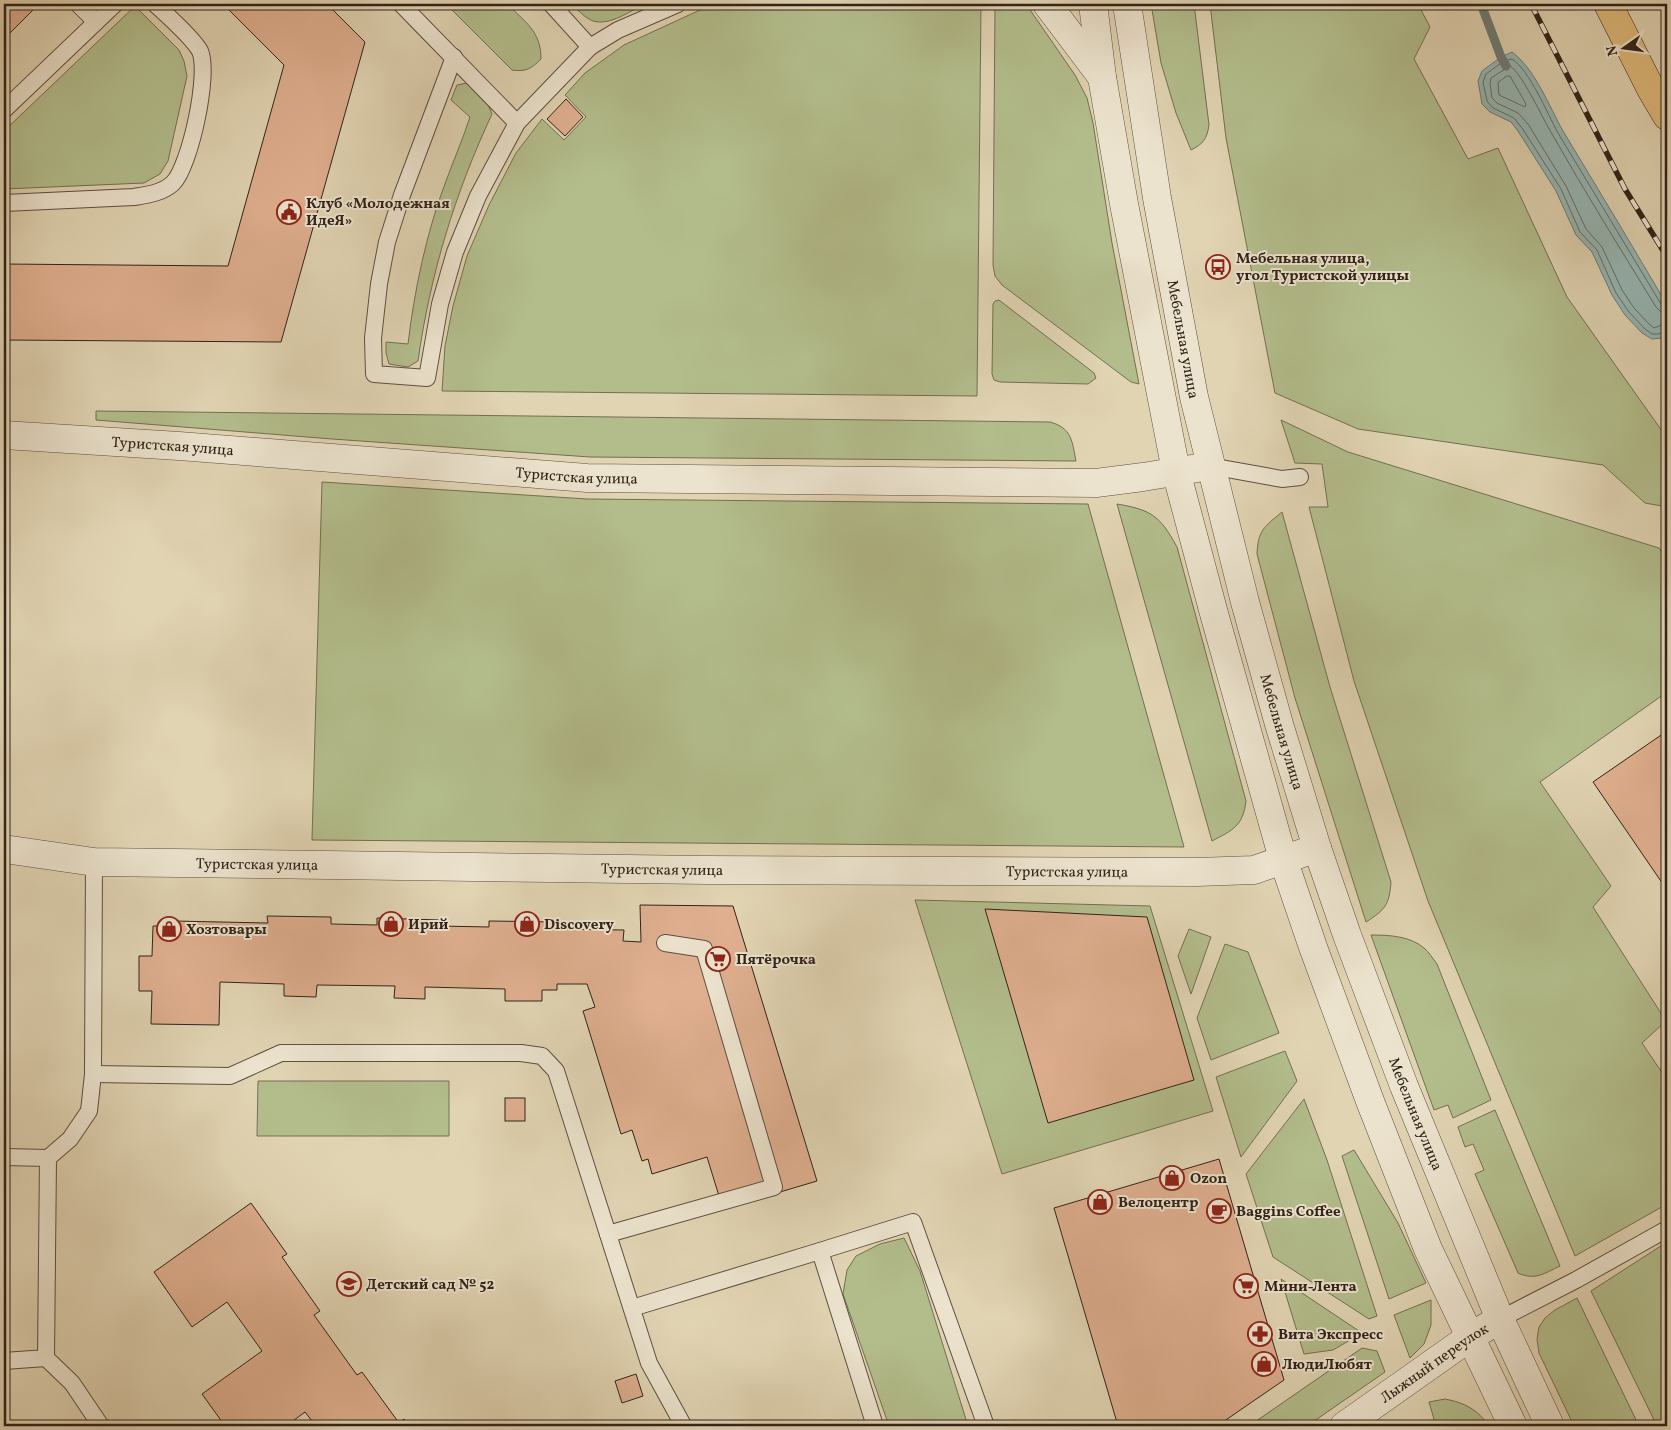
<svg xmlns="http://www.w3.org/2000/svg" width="1671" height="1430" font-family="Vollkorn,serif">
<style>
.green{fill:#b3bd8c;stroke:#727052}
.water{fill:#97b7b5;stroke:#6e7c77}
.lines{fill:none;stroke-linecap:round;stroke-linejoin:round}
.shore{stroke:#646d67;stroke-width:1}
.stream{stroke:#6e7c77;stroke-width:9}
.building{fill:#dfaf8f;stroke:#312319}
.service-casing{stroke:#5d4f40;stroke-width:18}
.minor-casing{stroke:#5d4f40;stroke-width:29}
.tertiary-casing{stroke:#5d4f40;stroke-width:29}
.primary-casing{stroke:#312319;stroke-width:29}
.service{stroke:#ece3ce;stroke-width:16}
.minor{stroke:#ece3ce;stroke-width:28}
.tertiary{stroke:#ece3ce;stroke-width:28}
.primary{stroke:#e0ba7a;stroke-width:28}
.rail-casing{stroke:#312319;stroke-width:5.5}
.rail{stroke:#ece3ce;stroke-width:4;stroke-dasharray:11;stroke-linecap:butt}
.labels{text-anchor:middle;stroke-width:4;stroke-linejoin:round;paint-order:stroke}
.poi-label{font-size:15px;font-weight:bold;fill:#312319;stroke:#ece3ce;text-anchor:start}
.street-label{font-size:15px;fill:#312319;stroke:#ece3ce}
</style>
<rect width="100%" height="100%" fill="#e1d4b3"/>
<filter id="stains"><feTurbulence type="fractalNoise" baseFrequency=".004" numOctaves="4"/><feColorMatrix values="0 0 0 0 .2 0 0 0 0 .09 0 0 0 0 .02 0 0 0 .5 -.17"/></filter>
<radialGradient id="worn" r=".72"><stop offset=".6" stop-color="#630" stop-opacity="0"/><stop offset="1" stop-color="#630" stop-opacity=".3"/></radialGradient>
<g class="green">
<path d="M446,4H507C525,22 541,31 541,59C531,69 526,72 512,70Z"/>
<path d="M571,4H645C630,11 610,26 593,21C585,18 577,9 571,4Z"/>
<path d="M713,4H981L977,396L442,391L445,346L453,306L467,256L489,205L516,153L542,119L564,140L586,117L565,95L585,73L624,45Z"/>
<path d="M995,4H1026L1075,75L1087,98L1093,123L1112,243L1139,384L1131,382L1002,285L995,276L993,265Z"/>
<path d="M1151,4H1194L1209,125C1207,139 1203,144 1191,150L1176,113L1161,63Z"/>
<path d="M1210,4H1418L1430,27L1414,59L1468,159L1498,148L1567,297L1667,438V507L1645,503L1603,465L1358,429L1275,393L1226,138Z"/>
<path d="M135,6L179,50L184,61L187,76L168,161L160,174L144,183L4,189V131Z"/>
<path d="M467,83L487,102L492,114C455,193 430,275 418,361L408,367L389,364L386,353V342L408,344C414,292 427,230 446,181C454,159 463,139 470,117L451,100L457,85Z"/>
<path d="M999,300L1094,373L1096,378L1088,384L1000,382L994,380L992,374L993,304L995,301Z"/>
<path d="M96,411L1050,422C1072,428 1072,441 1076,461L590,457L332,439L96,420Z"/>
<path d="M1281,420L1348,452L1659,548L1667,560V692L1540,782L1611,886L1593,907L1666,1021L1642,1043L1667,1080V1204L1575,1256L1428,901L1354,681L1309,507H1328L1322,464L1295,463Z"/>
<path d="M322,482L587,499L1088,504L1184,847L312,840Z"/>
<path d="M1117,504C1152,510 1160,516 1177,547L1246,801C1243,826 1233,830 1212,841Z"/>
<path d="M1282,512L1330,687L1391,882C1389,905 1386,909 1366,922L1295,698L1257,554C1258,530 1264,527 1282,512Z"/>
<path d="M915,900L1150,906L1213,1111L1002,1174Z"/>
<path d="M1189,929L1211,937L1191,994L1178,956Z"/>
<path d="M1371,935C1389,935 1410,936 1424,948C1429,952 1433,959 1437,964L1491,1100L1453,1118L1448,1105L1434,1110Z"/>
<path d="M1225,944L1248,952L1279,1033L1211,1060L1197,1018Z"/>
<path d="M1285,1051L1297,1081L1241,1157L1216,1077Z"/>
<path d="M258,1081H449V1136H257Z"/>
<path d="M1304,1099L1327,1160L1377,1316L1369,1319L1273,1257L1246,1174Z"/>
<path d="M1495,1110L1560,1266C1545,1273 1535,1281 1518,1273L1475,1174L1484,1170L1473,1144L1465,1147L1458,1127Z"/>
<path d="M1354,1150L1398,1223L1426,1283L1389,1299L1342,1156Z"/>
<path d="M904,1238L920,1271L968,1426H889L843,1294L847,1270L856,1256L880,1244Z"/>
<path d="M1667,1242V1426H1657L1591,1291Z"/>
<path d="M1281,1279L1362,1333L1333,1350L1304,1354Z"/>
<path d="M1577,1298L1639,1426H1574L1539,1353L1537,1339L1539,1327L1545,1318L1555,1310Z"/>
<path d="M1431,1300V1325L1424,1344L1410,1358L1394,1315Z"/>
<path d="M1362,1348L1377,1351L1385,1372L1307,1426H1249Z"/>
<path d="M1445,1399C1465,1403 1477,1409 1489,1426H1436L1429,1402Z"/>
</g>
<path class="water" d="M1512,52C1535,69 1549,106 1563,131C1598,189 1633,247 1667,305V332L1663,338L1652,339L1642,333L1625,315L1612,295L1592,252L1576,235L1556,191L1518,131L1511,122L1490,112L1482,104L1478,81L1482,71L1501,57Z"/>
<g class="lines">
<g class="shore">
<path d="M1507,76H1510L1526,104L1525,107L1499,95L1498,83Z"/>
<path d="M1667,307L1661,304C1627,247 1592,190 1558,133C1547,113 1530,71 1512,59L1504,61L1486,74L1483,82L1487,101L1493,108L1514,118L1522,128L1561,189L1580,232L1597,250L1616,293L1629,312L1645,329L1652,334H1659L1663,330H1667"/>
<path d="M1667,313L1661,312L1656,307C1621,250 1585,192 1552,134C1543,119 1522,73 1510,66L1491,78L1490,83L1492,98L1497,103L1518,113L1528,124L1566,186L1586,229L1602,247L1622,290L1634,308L1649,324L1654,328L1667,323"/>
</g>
<path class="stream" d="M1481,4L1501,57L1506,66"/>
</g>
<g class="building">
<path d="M11,4H39L4,39V11Z"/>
<path d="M223,4H327L365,42L281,342L4,340V264L228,266L284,65Z"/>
<path d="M566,99L583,117L565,136L547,119Z"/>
<path d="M1667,731V890L1593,782Z"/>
<path d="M640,905L733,906L817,1181L723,1209L707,1157L652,1174L648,1159L642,1161L632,1130L621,1134L583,1011L595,1007L587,984H557V990H542V1001H505V989L425,987V999L394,998L395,986L317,985L316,997L284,996V984L220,982L219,1025L151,1024L152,991H139V956H152L153,926H174V921L268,923L267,916L331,917V924L377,925V918L440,920L439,926L489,927V921L557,922V929L624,930L623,941L641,942Z"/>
<path d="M985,909L1147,917L1194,1080L1048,1123Z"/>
<rect x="505" y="1098" width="20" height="23"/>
<path d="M1219,1159L1284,1380L1217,1426H1118L1054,1208Z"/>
<path d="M251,1203L287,1254L282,1257L320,1311L314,1315L357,1375L362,1372L399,1423L404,1419L409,1426H316L305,1412L286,1426H225L202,1394L262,1351L227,1302L192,1327L154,1272Z"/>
<path d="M636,1374L643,1396L622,1403L615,1381Z"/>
</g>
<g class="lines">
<defs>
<g id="service">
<path d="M78,4L96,22"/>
<path d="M401,4L517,123"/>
<path d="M551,4L590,47"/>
<path d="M454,57L402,195L387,242L379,284L373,338L374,374L427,378L440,304L455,252L478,196L517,123L590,47L618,30L678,4"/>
<path d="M4,110L115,4"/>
<path d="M4,203L134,197C146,195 163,193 173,183C190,166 210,74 200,51C193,38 167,15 155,4"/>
<path d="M1210,466L1282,479L1300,477"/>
<path d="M93,1074L230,1076L281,1053H521L542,1056L556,1071L649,1363L683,1425"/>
<path d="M4,1157L48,1158"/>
<path d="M608,1234L774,1187L704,949L665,943"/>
<path d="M632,1308L820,1251"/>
<path d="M1500,1319L1576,1280L1667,1229"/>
<path d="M46,1358L72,1383L101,1426"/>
<path d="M4,1361L46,1358L48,1158L70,1139L89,1111L93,1074L94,862"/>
<path d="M875,1426L820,1251L913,1222L986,1426"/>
</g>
<g id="minor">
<path d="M1047,4L1102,77"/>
<path id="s1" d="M4,435L179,446L587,478L1096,483L1143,477L1210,466"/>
<path id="s2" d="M4,849L94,862L707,870L1197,872L1254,870L1317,848"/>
<path id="s3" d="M1344,1426L1470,1337L1500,1319"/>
</g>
<g id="tertiary">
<path d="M1093,4L1102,77L1124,204L1176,471L1213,610L1283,859L1313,947L1370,1101L1428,1249L1513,1426"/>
<path id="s4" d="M1127,4L1157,198L1194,397L1245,602L1279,724L1317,848L1347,935L1404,1086L1500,1319L1550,1426"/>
</g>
<path id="primary" d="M1608,4L1651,89L1667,116"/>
</defs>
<use href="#service" class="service-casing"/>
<use href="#minor" class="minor-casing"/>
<use href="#tertiary" class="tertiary-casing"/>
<use href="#primary" class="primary-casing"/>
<use href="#service" class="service"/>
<use href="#minor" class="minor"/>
<use href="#tertiary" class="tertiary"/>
<use href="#primary" class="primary"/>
<defs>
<path id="rail" d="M1531,4L1625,189L1667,257"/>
</defs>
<use href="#rail" class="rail-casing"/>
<use href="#rail" class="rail"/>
</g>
<defs>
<symbol id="civic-ring" viewBox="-11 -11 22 22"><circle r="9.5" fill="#ece3ce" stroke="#8f2418" stroke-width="1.5"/><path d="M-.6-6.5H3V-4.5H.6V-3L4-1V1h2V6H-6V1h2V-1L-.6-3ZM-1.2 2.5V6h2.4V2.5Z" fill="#8f2418"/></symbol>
<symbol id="bus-ring" viewBox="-11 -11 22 22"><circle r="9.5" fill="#ece3ce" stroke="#8f2418" stroke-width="1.5"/><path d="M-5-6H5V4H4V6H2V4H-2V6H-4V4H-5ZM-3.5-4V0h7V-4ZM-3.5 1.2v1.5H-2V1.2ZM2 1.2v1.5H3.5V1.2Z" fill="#8f2418"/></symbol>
<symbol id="shop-ring" viewBox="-11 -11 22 22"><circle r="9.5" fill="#ece3ce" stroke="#8f2418" stroke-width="1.5"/><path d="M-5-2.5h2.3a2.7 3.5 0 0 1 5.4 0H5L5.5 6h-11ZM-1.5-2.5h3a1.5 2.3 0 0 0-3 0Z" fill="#8f2418"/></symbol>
<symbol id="supermarket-ring" viewBox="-11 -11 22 22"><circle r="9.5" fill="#ece3ce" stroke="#8f2418" stroke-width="1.5"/><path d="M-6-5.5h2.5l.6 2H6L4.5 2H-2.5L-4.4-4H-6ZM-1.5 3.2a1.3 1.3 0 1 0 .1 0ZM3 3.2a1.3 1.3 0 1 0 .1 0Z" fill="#8f2418"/></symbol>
<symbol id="cafe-ring" viewBox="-11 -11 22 22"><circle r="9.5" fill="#ece3ce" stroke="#8f2418" stroke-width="1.5"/><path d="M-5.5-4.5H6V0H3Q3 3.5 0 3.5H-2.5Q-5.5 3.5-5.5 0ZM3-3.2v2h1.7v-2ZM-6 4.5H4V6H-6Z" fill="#8f2418"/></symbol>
<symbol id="school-ring" viewBox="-11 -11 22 22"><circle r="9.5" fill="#ece3ce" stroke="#8f2418" stroke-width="1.5"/><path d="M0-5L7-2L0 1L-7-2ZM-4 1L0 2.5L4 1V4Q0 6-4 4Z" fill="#8f2418"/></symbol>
<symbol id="pharmacy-ring" viewBox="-11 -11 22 22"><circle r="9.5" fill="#ece3ce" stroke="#8f2418" stroke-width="1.5"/><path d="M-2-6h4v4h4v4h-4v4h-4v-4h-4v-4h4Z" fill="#8f2418"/></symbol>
</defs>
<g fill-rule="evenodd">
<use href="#civic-ring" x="275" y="198" width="28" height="28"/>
<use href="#bus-ring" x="1204" y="253" width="28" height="28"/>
<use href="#shop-ring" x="377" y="910" width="28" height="28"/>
<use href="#shop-ring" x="513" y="910" width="28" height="28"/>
<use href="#shop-ring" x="155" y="915" width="28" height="28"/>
<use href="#supermarket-ring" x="704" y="945" width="28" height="28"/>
<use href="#shop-ring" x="1158" y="1164" width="28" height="28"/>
<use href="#shop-ring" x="1086" y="1188" width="28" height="28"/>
<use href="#cafe-ring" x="1205" y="1197" width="28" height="28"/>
<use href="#school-ring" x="335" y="1270" width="28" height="28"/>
<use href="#supermarket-ring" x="1232" y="1272" width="28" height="28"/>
<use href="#pharmacy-ring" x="1246" y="1320" width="28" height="28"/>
<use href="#shop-ring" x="1250" y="1350" width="28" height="28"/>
</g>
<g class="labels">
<g class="poi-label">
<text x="306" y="208">Клуб «Молодежная<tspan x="306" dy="17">ИдеЯ»</tspan></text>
<text x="1236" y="263">Мебельная улица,<tspan x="1236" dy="17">угол Туристской улицы</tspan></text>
<text x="408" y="929">Ирий</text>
<text x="544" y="929">Discovery</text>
<text x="186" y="934">Хозтовары</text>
<text x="736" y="964">Пятёрочка</text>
<text x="1190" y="1183">Ozon</text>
<text x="1118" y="1207">Велоцентр</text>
<text x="1236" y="1216">Baggins Coffee</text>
<text x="366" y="1289">Детский сад № 52</text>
<text x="1264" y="1291">Мини-Лента</text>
<text x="1278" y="1339">Вита Экспресс</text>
<text x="1282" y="1369">ЛюдиЛюбят</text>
</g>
<g class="street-label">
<text dy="5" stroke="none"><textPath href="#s4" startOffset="340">Мебельная улица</textPath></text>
<text dy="5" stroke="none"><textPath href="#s1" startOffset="169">Туристская улица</textPath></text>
<text dy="5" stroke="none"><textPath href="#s1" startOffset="574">Туристская улица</textPath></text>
<text dy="5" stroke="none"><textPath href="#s4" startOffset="745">Мебельная улица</textPath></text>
<text dy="5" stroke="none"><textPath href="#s2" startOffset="254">Туристская улица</textPath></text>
<text dy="5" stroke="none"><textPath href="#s2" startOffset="659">Туристская улица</textPath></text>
<text dy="5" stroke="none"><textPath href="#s2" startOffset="1064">Туристская улица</textPath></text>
<text dy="5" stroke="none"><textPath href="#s4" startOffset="1150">Мебельная улица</textPath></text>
<text dy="5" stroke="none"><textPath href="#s3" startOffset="110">Лыжный переулок</textPath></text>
</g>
</g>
<rect width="1671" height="1430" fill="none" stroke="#e1d4b3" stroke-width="20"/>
<rect x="5" y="5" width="1661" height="1420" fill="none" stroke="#312319" stroke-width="2.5"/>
<rect x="10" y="10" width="1651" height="1410" fill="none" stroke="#312319"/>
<g transform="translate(1624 48) rotate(256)" stroke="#ece3ce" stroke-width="4" paint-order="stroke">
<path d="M0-4L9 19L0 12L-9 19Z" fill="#312319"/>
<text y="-8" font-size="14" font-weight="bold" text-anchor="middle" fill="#312319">N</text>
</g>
<rect width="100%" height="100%" filter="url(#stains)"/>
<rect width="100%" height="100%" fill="url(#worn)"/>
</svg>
